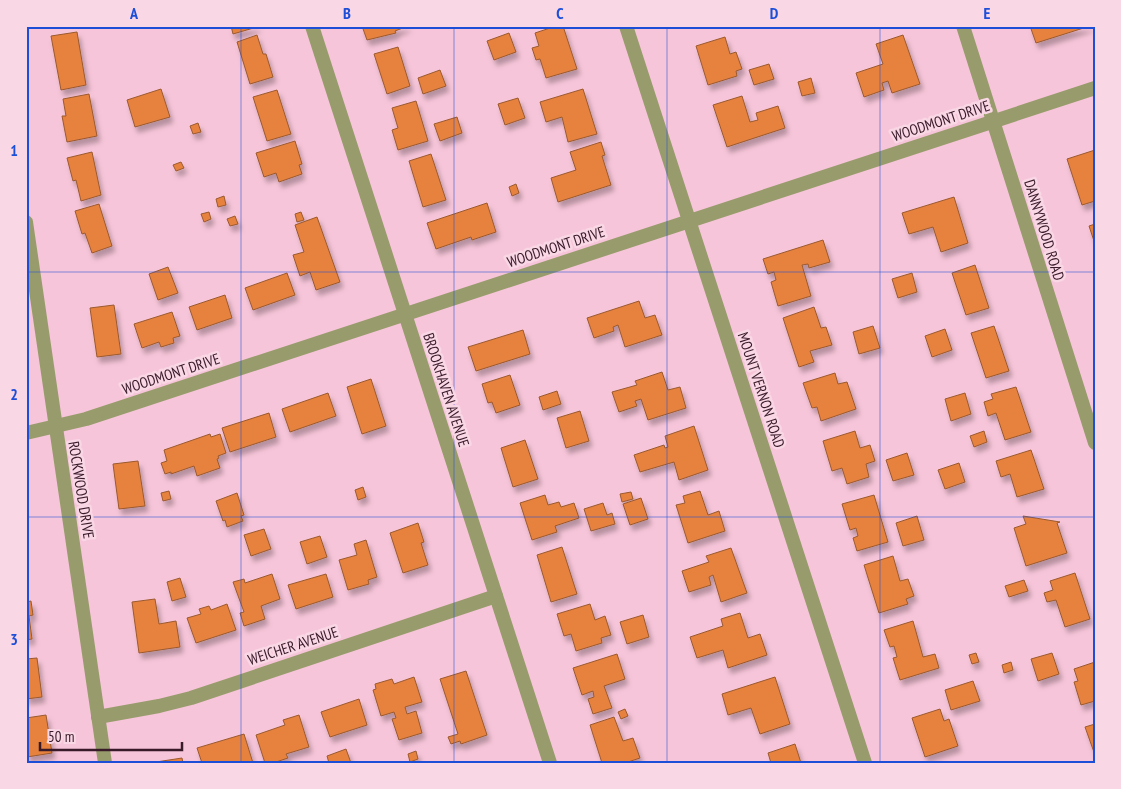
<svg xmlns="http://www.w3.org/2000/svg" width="1121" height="789" font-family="'PT Sans Narrow',sans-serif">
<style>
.building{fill:#e6823e;stroke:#9b592e;filter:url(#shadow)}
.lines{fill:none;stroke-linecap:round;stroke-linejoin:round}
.minor{stroke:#989c6c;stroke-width:14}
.grid{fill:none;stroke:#1d4ed8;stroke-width:1;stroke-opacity:0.55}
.labels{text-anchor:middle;stroke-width:5;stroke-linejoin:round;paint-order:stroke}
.street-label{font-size:15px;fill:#391a29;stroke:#f9d7e5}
.neatline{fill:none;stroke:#1d4ed8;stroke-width:2}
.grid-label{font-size:16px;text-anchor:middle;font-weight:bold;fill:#1d4ed8}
</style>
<defs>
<filter id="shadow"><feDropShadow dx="3" dy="5.5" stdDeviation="2.5" flood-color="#0004"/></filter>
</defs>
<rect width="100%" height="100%" fill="#f7c5d9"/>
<g class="building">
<path d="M231,26H257V27L233,34Z"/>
<path d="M362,26H408L395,31L396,33L367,40Z"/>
<path d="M556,26H563L577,69L546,78L540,59L536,60L532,48L539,46L535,33Z"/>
<path d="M1030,26H1090L1036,43Z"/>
<path d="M77,32L86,85L61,90L51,36Z"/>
<path d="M509,33L516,52L494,60L487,41Z"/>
<path d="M257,35L263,54H266L273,77L250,84L237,42Z"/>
<path d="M903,35L920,84L892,93L888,81L882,83L884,90L864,97L856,73L883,64L876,44Z"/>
<path d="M725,37L730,54L736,52L742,69L736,71L737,76L708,85L696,46Z"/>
<path d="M398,47L410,86L387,94L374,54Z"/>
<path d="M769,64L774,79L754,85L749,70Z"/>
<path d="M440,70L446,86L423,94L418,78Z"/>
<path d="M811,78L815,93L802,96L798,82Z"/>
<path d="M161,89L170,117L135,127L127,100Z"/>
<path d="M583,89L597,134L568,142L562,117L546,122L540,102Z"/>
<path d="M277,90L291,134L267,141L253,97Z"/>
<path d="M89,94L97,136L67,142L62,116H66L63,99Z"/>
<path d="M742,96L750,122L758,120L756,113L778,106L785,128L727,147L713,105Z"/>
<path d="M518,98L525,118L505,125L498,104Z"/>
<path d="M416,101L428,141L398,150L392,130L398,128L392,108Z"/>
<path d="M457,117L462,133L440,141L434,124Z"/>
<path d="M198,123L201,132L193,134L190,126Z"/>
<path d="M295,141L302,164L299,165L302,174L279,182L276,173L264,177L256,153Z"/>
<path d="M601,142L605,155L602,156L611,185L558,202L551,178L576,170L570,152Z"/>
<path d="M1095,150V201L1082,205L1067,159Z"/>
<path d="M92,152L101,195L81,201L76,180L73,181L67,158Z"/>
<path d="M431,154L446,200L423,207L409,161Z"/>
<path d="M181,162L184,168L176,171L173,165Z"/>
<path d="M516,184L519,193L512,196L509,187Z"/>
<path d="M224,196L226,205L218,207L216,199Z"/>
<path d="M954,197L968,243L941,252L933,227L909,234L902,213Z"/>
<path d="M487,203L496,232L472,240L471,237L436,249L427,223Z"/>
<path d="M99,204L112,246L92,253L85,233L82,234L75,211Z"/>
<path d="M209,212L211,219L204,222L201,214Z"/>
<path d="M301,212L304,220L297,222L295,214Z"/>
<path d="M235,216L238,224L230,226L227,219Z"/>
<path d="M317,217L340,282L316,290L310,272L300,276L293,255L304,252L295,225Z"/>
<path d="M1095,224V244L1089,226Z"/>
<path d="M823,240L830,262L809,268L808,264L802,265L811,296L778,306L771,282L776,280L774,272L768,274L763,259Z"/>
<path d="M975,265L989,308L966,315L952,273Z"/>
<path d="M168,267L178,293L158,300L149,274Z"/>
<path d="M287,273L295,295L253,310L245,288Z"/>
<path d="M912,273L917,292L898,298L892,279Z"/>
<path d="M225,295L232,318L197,330L189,307Z"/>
<path d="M639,301L645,318L655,315L662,335L625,347L618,325L613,327L614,331L594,338L587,318Z"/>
<path d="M114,305L121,354L97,357L90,308Z"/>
<path d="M814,307L821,328L826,327L832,345L810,351L814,362L799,367L783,318Z"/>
<path d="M172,312L180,336L173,338L174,343L161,347L159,342L142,348L134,324Z"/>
<path d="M873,326L880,348L859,354L853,332Z"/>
<path d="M994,326L1009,371L986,378L971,333Z"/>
<path d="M945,329L952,350L932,357L925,336Z"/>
<path d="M523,330L530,354L476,371L468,347Z"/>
<path d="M662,372L668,390L680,387L686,408L648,420L641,399L635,401L637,406L619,412L612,392L637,385L635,381Z"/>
<path d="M835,373L838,384L847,382L856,409L821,421L817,407L812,408L803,383Z"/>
<path d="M510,375L520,405L496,413L492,402L488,403L482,384Z"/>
<path d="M371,379L386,426L362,434L347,387Z"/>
<path d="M1016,387L1031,432L1005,440L996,413L988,416L984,402L993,399L991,394Z"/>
<path d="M557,391L561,404L543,410L539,397Z"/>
<path d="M328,393L336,416L290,432L282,409Z"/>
<path d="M965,393L971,414L951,421L945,399Z"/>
<path d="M580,411L589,441L566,448L557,418Z"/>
<path d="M269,413L276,437L230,452L222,428Z"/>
<path d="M694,426L708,470L679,480L674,462L640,472L634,455L664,445L665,448L668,447L665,436Z"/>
<path d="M855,431L860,448L870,445L875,461L866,464L869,477L847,484L842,468L832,471L823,441Z"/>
<path d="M984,431L987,442L974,447L970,436Z"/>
<path d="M210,434L211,437L220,434L226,453L218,456L219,458L217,459L220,468L197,476L194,466L171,474V472L165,474L161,463L167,461L164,450Z"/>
<path d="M525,440L538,479L513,487L501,448Z"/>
<path d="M1031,450L1044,489L1017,497L1010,474L1001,477L996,461Z"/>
<path d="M907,453L914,475L893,481L886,460Z"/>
<path d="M138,461L145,506L119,509L113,464Z"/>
<path d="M959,463L965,482L945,489L938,470Z"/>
<path d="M363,487L366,497L358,500L355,490Z"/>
<path d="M169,491L171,499L163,501L161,493Z"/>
<path d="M700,491L708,515L719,511L725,531L688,543L676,505L685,503L683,496Z"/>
<path d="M631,492L633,499L622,502L620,494Z"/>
<path d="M237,493L244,515L241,516L243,521L227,527L225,520L223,521L216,501Z"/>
<path d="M545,495L548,505L559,502L561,507L574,503L579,518L555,526L557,532L532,540L520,503Z"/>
<path d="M874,495L888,542L857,551L853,538L858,536L856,528L850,530L842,504Z"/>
<path d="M641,498L648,519L630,525L623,504Z"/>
<path d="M603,503L607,515L612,513L615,524L591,531L584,509Z"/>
<path d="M917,516L924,540L903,546L896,523Z"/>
<path d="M1023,516L1060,522L1057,523L1067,553L1026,566L1014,528L1026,524Z"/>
<path d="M418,523L424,542L421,543L428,565L403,573L390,533Z"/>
<path d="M264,529L271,549L251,556L244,535Z"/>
<path d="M320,536L327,557L307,564L300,542Z"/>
<path d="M366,540L377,577L368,580L369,584L348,590L339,560L357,555L354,544Z"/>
<path d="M562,547L577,594L551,602L537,555Z"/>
<path d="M731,548L747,593L721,602L713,575L709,577L711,585L689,592L682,571L709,562L706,556Z"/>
<path d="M893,556L900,581L908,579L914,596L906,599L908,604L879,613L864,565Z"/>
<path d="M1075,573L1090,619L1065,627L1056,600L1047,602L1044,593L1053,590L1050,581Z"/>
<path d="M272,574L280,599L261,606L265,619L244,626L240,613L244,612L233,582L244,579L245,583Z"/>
<path d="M326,574L333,597L296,609L288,585Z"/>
<path d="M180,578L186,597L172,601L167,582Z"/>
<path d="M1024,580L1028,591L1009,597L1005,586Z"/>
<path d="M155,599L159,624L176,621L180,647L139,653L132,602Z"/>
<path d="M31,601L33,615L29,616L32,639L26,640V602Z"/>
<path d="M227,604L236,630L196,643L187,618L201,614L199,609L209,606L211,610Z"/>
<path d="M590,604L595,620L605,616L611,635L601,638L602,643L576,651L571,634L564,636L557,614Z"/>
<path d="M740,613L748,638L760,634L767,655L728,668L723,650L697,658L690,637L723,626L721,619Z"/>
<path d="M643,615L649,637L627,644L620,622Z"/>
<path d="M913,621L923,657L935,654L939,668L900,680L893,658L897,657L894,646L890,647L884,630Z"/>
<path d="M976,653L979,662L972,664L969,655Z"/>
<path d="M1052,653L1059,674L1038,681L1031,659Z"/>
<path d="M617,654L625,679L604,686L612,708L593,714L588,699L594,697L593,691L582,695L573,668Z"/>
<path d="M37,658L42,697L26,699V659Z"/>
<path d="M1011,662L1013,670L1004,673L1002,665Z"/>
<path d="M1095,662V701L1081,705L1074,682L1078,681L1074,669Z"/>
<path d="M466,671L487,735L461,744L460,741L451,744L448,737L458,734L440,679Z"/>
<path d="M414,677L422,702L405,707L407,714L416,711L422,733L399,740L392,719L396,718L394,712L381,716L373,690L376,689L375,684L392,679L394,684Z"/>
<path d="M775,677L790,724L760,734L751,708L728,715L722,694Z"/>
<path d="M973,681L980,701L951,710L945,690Z"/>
<path d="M359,699L367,725L330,737L321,712Z"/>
<path d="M625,709L628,716L621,719L618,712Z"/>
<path d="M940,709L944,721L949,719L958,746L925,757L912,718Z"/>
<path d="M46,715L52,753L27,757L26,718Z"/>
<path d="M299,715L309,747L286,754L288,758L273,763H265L256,735L285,725L283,720Z"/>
<path d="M614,717L623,741L633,738L640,758L625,763H602L590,725Z"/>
<path d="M1095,724V755L1085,727Z"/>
<path d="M244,734L253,763H202L197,748Z"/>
<path d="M795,744L801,763H771L768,753Z"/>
<path d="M346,749L351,763H329L327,756Z"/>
<path d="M416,751L418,759L410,762L408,754Z"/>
<path d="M182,758L183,763H156V762Z"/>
</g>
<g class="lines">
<g class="minor">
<path d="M312,26L550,763"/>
<path d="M626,26L865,763"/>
<path d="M963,26L1095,443"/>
<path d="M26,222L105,763"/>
<path d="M26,433L86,419L1095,88"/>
<path d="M98,717L159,706L191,698L496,596"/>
</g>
</g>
<path class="grid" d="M241,26V763M454,26V763M667,26V763M880,26V763M26,272H1095M26,517H1095"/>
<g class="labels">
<g class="street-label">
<text transform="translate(941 121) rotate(-18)" y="5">WOODMONT DRIVE</text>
<text transform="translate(1044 230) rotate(73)" y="5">DANNYWOOD ROAD</text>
<text transform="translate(556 247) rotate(-18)" y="5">WOODMONT DRIVE</text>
<text transform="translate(171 374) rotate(-18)" y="5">WOODMONT DRIVE</text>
<text transform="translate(446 390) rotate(72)" y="5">BROOKHAVEN AVENUE</text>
<text transform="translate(761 390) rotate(72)" y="5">MOUNT VERNON ROAD</text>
<text transform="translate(81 490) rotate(81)" y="5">ROCKWOOD DRIVE</text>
<text transform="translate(293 646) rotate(-18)" y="5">WEICHER AVENUE</text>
</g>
</g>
<rect width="1121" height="789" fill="none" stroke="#f9d7e5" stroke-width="55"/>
<path d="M40 742v8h142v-8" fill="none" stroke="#391a29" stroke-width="2.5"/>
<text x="48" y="742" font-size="15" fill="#391a29" stroke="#f9d7e5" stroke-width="4" paint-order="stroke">50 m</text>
<rect x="28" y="28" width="1066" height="734" class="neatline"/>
<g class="grid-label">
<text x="134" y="19">A</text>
<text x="347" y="19">B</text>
<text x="560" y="19">C</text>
<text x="774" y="19">D</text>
<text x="987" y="19">E</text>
<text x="14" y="156">1</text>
<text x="14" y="400">2</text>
<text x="14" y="645">3</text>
</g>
</svg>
